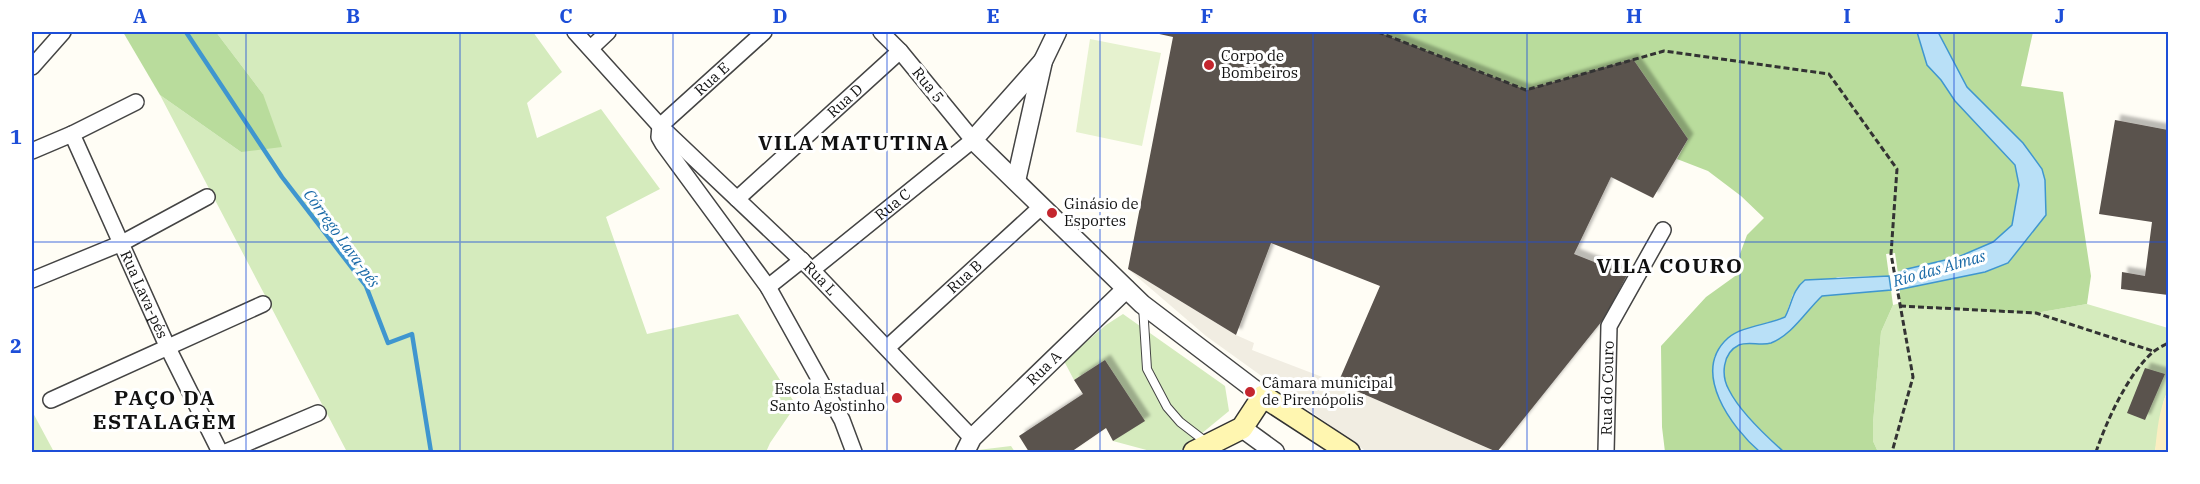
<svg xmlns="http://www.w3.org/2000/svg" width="2200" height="484" font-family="'IBM Plex Serif',serif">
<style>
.green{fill:#d5ebbd}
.forest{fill:#b9dc9c}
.sand{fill:#fbeec1}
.pitch{fill:#e6f2cf}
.plaza{fill:#f1ede2}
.water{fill:#b9e0f7;stroke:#3f96cf;stroke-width:1.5}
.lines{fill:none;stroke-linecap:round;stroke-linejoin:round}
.stream{stroke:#3f96cf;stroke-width:4.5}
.building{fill:#5a524d;filter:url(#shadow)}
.service-casing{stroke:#444;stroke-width:10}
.minor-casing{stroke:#444;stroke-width:18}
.tertiary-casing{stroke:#444;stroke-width:21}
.secondary-casing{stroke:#333;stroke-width:24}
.path{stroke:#333;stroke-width:3;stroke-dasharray:6 3;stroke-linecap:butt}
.service{stroke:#fff;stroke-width:8}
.minor{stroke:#fff;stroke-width:15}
.tertiary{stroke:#fff;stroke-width:18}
.secondary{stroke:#fff6b0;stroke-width:21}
.grid{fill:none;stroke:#1d4ed8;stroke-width:1.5;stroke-opacity:0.55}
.poi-dot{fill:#c4262e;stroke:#fff;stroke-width:2}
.labels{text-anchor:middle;stroke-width:6;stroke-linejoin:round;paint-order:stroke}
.poi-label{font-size:15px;fill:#111;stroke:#fff;text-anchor:start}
.street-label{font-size:15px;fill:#111;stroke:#fff}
.water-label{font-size:16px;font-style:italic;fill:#1768a6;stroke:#fff}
.district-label{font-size:21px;font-weight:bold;letter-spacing:1.5px;fill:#111;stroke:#fff}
.neatline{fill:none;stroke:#1d4ed8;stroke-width:2}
.grid-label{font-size:20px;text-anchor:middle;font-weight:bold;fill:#1d4ed8}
</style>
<defs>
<filter id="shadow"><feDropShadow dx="5.5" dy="-5.5" stdDeviation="1.5" flood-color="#0004"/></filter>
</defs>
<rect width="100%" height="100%" fill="#fffdf5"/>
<g class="green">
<path d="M216,32H533L562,72L527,103L537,138L601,109L660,189L606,217L647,334L738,314L796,405L770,443L766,452H347L160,95L241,152L263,94Z"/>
<path d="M1901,303L2036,313L2087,304L2168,328V390L2164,400L2160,419L2155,452H1878L1873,441V423L1881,332L1893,305Z"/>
<path d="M1123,314L1225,386L1229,411L1179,452H1154L1113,441L1144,420L1105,360L1074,380L1064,361L1106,325Z"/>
<path d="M32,411L54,452H32Z"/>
<path d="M1011,446L1015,452H977L978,450Z"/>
</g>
<g class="forest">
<path d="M123,32H216L263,94L282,147L241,152L160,95Z"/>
<path d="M1378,32H1917L1927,65L1941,80L1955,101L2015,165L2019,185L2012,225L1993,242L1958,257L1907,269L1898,273L1895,253L1886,254L1889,276L1838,277L1793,294L1785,317L1739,332L1729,338L1714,357L1736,425L1760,452H1665L1662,427L1661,346L1706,297L1738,274L1740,254L1747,235L1764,218L1741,196L1708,171L1677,159L1688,139L1633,59L1526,90Z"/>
<path d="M1938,32H2033L2021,86L2063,92L2091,276L2087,304L2036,313L1900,306V289L1985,272L2008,263L2046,215L2023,143L1967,87Z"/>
<path d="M1891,290L1893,305L1881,332L1873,423V441L1878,452H1784C1767,437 1739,410 1729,390C1721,376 1722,353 1738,345C1748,341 1761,346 1771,343C1792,335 1806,311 1822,296Z"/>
</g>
<path class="sand" d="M2168,390V452H2155C2157,431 2159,409 2168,390Z"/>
<path class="pitch" d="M1090,39L1161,53L1142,146L1076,132Z"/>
<path class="plaza" d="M1128,269L1236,335L1254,343L1252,350L1338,383L1497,452H1367L1206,336Z"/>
<g class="water">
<path d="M1917,32H1938L1967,87L2023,143L2042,169L2045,180L2046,215L2008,263L1985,272L1897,290L1898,273L1907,269L1958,257L1993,242L2012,225L2019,185L2015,165L1955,101L1941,80L1927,65Z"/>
<path d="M1889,276L1891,290L1822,296C1806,311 1792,335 1771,343C1761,346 1748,341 1739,345C1722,353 1721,376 1729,390C1739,410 1767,437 1784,452H1760C1732,428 1690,372 1728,338C1742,326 1768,325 1785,317C1792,304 1792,290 1805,280Z"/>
</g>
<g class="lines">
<path class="stream" d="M186,32L282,177L366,286L388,343L412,334L431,452"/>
</g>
<g class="building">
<path d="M1150,32H1378L1526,90L1633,59L1688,139L1653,198L1611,177L1574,254L1627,275L1606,316L1497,452L1338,383L1380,286L1271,243L1236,335L1128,269L1173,37Z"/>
<path d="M2115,120L2168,130V295L2121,289L2122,272L2145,276L2152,222L2099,214Z"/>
<path d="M1105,360L1145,421L1113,441L1106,428L1071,452H1029L1019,436L1083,394L1074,380Z"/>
<path d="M2145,368L2165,374L2145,420L2127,413Z"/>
</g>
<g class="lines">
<defs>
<path id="service" d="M1143,306L1147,369L1167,407L1180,422L1206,442"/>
<g id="minor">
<path id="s1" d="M575,32L660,126L812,270L972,438"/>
<path d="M591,48L608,32"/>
<path d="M32,67L63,32"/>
<path d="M660,126L659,137L663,144L768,287L842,420L854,452"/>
<path id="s2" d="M660,126L764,32"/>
<path id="s3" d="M72,134L168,348L220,452"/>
<path d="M32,151L72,134L136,102"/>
<path id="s4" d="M737,199L900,51"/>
<path id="s5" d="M812,270L973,140L900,51L881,32"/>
<path d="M32,280L122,243L207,197"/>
<path d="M768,287L802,260"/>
<path id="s6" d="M888,347L1041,207"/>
<path d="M51,400L263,304"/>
<path d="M226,452L318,413"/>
<path id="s7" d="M1606,452L1609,326L1663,230"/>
</g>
<g id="tertiary">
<path d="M1043,61L973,140L1142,304L1263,396"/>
<path d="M1016,181L1043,61L1057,32"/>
<path d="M1242,428L1275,452"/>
<path id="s8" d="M965,452L972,438L1126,289"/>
</g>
<path id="secondary" d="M1194,452L1242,428L1263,396L1349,452"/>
</defs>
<use href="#service" class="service-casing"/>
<use href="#minor" class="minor-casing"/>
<use href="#tertiary" class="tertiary-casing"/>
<use href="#secondary" class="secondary-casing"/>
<g class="path">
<path d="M1378,32L1526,90L1664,51L1829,74L1897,169L1891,254L1913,377L1892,452"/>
<path d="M1900,306L2036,313L2153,351"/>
<path d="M2096,452C2106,422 2128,374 2152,353C2156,349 2163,346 2168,343"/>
</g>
<use href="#service" class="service"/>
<use href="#minor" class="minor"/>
<use href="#tertiary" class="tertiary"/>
<use href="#secondary" class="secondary"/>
</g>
<path class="grid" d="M246,32V452M460,32V452M673,32V452M887,32V452M1100,32V452M1313,32V452M1527,32V452M1740,32V452M1954,32V452M32,242H2168"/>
<g class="poi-dot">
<circle cx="1209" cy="65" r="6"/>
<circle cx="1052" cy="213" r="6"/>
<circle cx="1250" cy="392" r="6"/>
<circle cx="897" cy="398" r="6"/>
</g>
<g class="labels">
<g class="poi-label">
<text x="1221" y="61">Corpo de<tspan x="1221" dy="17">Bombeiros</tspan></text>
<text x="1064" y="209">Ginásio de<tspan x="1064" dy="17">Esportes</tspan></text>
<text x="1262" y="388">Câmara municipal<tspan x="1262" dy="17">de Pirenópolis</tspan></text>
<text x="885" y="394" text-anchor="end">Escola Estadual<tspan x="885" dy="17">Santo Agostinho</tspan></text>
</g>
<g class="street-label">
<text dy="5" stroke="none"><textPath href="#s2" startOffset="70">Rua E</textPath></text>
<text transform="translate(928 85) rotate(51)" y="5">Rua 5</text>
<text dy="5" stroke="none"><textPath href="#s4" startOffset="146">Rua D</textPath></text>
<text dy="5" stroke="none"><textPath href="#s5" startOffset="104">Rua C</textPath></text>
<text dy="5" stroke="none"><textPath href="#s6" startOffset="104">Rua B</textPath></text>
<text dy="5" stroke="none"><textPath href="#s1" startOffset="348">Rua L</textPath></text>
<text dy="5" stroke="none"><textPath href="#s3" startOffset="176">Rua Lava-pés</textPath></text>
<text dy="5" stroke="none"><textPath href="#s8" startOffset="116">Rua A</textPath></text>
<text dy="5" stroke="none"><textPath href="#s7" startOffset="64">Rua do Couro</textPath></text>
</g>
<g class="water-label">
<text transform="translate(342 238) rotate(54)" y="6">Córrego Lava-pés</text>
<text transform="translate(1939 268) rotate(-16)" y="6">Rio das Almas</text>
</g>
<g class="district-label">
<text x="854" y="150">VILA MATUTINA</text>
<text x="1670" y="273">VILA COURO</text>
<text x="165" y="405">PAÇO DA<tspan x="165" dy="24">ESTALAGEM</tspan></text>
</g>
</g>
<rect width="2200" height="484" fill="none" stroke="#ffffff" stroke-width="66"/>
<rect x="33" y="33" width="2134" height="418" class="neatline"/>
<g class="grid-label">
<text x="140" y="23">A</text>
<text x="353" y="23">B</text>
<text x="566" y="23">C</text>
<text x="780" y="23">D</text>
<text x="993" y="23">E</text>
<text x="1207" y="23">F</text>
<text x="1420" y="23">G</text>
<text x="1634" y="23">H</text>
<text x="1847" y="23">I</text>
<text x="2060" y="23">J</text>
<text x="16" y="144">1</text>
<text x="16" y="353">2</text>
</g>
</svg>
